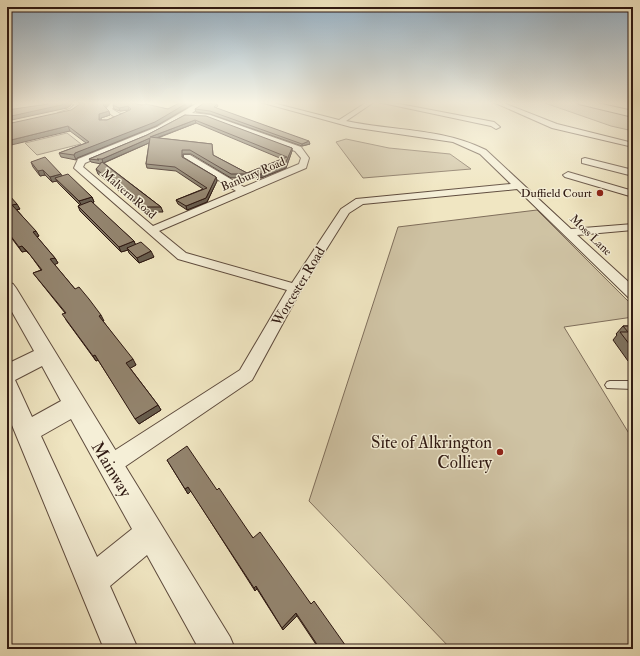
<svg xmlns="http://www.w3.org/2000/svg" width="640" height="656" font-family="'IM FELL Double Pica',serif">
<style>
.green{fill:#cfc3a4;stroke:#7f6e5b}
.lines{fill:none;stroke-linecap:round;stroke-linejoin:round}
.service-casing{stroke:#5f4c3e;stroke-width:2}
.minor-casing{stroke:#5f4c3e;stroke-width:2}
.tertiary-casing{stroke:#5f4c3e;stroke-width:2}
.motorway-casing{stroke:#2f1912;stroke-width:2}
.service{fill:#f5efd7;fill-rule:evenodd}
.minor{fill:#f5efd7;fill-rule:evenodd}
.tertiary{fill:#f5efd7;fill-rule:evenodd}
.motorway{fill:#f0e6c2;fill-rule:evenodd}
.wall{fill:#7e725f;stroke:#2f1912;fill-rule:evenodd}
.shaded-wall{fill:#675c4d;stroke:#2f1912}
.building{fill:#93846e;stroke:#2f1912;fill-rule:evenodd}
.poi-dot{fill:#8f2418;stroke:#f5efd7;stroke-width:1.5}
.labels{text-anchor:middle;stroke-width:3;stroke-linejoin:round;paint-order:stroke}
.far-street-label{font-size:12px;fill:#2f1912;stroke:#f5efd7}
.far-poi-label{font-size:12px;fill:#2f1912;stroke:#f5efd7;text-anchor:end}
.street-label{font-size:14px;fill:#2f1912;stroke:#f5efd7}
.near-poi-label{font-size:17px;fill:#2f1912;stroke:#f5efd7;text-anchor:end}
.near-street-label{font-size:17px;fill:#2f1912;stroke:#f5efd7}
</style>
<rect width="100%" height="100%" fill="#f0e6c2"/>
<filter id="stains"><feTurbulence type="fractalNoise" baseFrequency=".005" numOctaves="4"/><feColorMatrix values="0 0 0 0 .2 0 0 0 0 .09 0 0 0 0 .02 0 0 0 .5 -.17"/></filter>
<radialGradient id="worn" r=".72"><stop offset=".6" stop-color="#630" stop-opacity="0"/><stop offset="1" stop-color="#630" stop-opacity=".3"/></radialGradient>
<g class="green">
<path d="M542,102H573L633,117V131L611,126Z"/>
<path d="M67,133L81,144L37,155L25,143Z"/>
<path d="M346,139L389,148L450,154L471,169L363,178L336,142Z"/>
<path d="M537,210L633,306V317L564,327L633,440V649H451L309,501L398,227Z"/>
</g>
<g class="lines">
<defs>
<path id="service" d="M610,381H633V389L607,388L605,385L607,382Z"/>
<g id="minor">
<path d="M72,102H78L81,105L74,111L58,115V113L70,109L74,105Z"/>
<path d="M112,102H118L112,109L122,115V117C116,119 109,114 106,109Z"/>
<path d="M199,102H206L192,113L210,115L301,147L309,158L306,168L159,231L186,253L292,283L341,209L356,199L511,184L480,154L453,142L351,127L260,102H269L339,120L367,102H374L346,121C393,131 442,128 486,150L571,229L633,224V230L577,235L633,286V299L628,297L517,189L363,204L349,213L302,288L252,380L117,472L110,475L103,472L100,465L103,458L240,370L287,290L178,259L74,168L78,159L157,127ZM185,117L207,118L295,151L301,158L299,164L244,187L190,155H184V159L236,191L153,226L83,167L85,163L147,137Z"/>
<path d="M378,102H389L494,122L500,127L496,129L491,126Z"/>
<path d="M493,102H501L557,124L633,143V147L552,128Z"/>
<path d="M585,158L633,170V176L582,163V159Z"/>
<path d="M568,172L633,191V197L565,177L563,175Z"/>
</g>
<path id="tertiary" d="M7,282L13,284L16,288L230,637L235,649H199L147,555L110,586L138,649H104L7,413V364L34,351L7,303ZM42,366L61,401L32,417L15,380ZM71,419L132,529L97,557L41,436Z"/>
<path id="motorway" d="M577,102H593L633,111V117L579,104Z"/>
</defs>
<use href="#service" class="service-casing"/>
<use href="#minor" class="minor-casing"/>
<use href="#tertiary" class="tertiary-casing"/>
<use href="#motorway" class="motorway-casing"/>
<use href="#service" class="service"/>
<use href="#minor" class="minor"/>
<use href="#tertiary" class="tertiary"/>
<use href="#motorway" class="motorway"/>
</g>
<g class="wall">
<path d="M40,102H72L71,105L67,108L44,104Z"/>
<path d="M217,104L218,106L216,108L310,144L302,146L210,114L196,112L195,109Z"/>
<path d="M113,105H142L168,109L192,105L156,126L77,158L76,160L61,157L59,153L86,143L70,131L7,129V124L105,108L110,115L101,118V120H107L130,111L129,110L120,111L114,109Z"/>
<path d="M185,115L292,148V151L286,168L261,178H231L191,154H183V157L216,177L217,181L207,202L187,210L178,204L176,200L203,189L176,171L147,168L146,164L149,143L104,163L161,207L163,212H145L98,174L96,169L102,163H100L101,164L91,162L89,159L147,135ZM196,123L282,159L247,173L213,155L212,144L158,138Z"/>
<path d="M31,162L62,176L92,197L94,202L92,203L134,241L135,244L154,257L139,263L129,253L128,250L121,252L80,211L78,206L80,205L58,183L57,181L52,182L45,175L40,176L33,167Z"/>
<path d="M7,196L20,209L17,210L39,236L37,237L55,258L58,263L54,264L75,289L104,321H103L136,365L130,368L158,405L161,410L139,424L98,360L96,361L66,320L65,313L33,273L41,270L31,256L26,251L22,252L7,232Z"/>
<path d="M623,326H633V360L628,361L613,340L617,335L616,334Z"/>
<path d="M167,460L217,490L253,538L311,604L348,649H319L297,616L283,630L257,589L255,591L191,491L188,494Z"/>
</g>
<g class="shaded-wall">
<path d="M69,102H72L71,105L67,108L7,121V117Z"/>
<path d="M106,102H110L104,109L103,105Z"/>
<path d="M189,102H191L192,105L156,126L77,158L76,160L74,155L75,153Z"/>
<path d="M128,106L129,110L120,111L119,108Z"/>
<path d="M109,111L110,115L101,118V124L99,120V114Z"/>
<path d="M195,120L196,123L151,140L150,137Z"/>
<path d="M68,126L70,131L7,146V141Z"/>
<path d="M150,138L151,142L103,163L102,159Z"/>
<path d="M309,141L310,144L302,146V144Z"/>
<path d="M292,148V151L286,168L261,178V174L285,164Z"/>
<path d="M43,170L45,175L40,176L38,171Z"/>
<path d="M61,174L64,179L55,178L57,181L52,182L50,177Z"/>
<path d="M216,177L217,181L207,202L187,210L186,206L206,198Z"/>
<path d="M92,197L94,202L82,206L79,201Z"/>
<path d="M17,204L20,209L15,210L12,205Z"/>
<path d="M36,231L39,236L36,237L33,232Z"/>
<path d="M134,241L136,246L127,248L128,250L121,252L119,247Z"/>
<path d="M22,246L26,251L22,252L19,247Z"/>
<path d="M151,251L154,257L139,263L137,258Z"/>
<path d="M55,258L58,263L54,265L50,259Z"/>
<path d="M101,315L104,321L102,322L99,316Z"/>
<path d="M95,355L98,360L96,361L93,356Z"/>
<path d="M133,359L136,365L129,369L126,363Z"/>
<path d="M158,405L161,410L139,424L135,419Z"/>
<path d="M188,487L191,491L188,494L185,489Z"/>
<path d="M256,586L257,589L255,591L254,588Z"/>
<path d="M296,613L297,616L283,630L282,628Z"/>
</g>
<g class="building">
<path d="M44,102H69L66,104L7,117V110L48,104Z"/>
<path d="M79,102H106L103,105L109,111L99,114V120H107L130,110L131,109L128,106L119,108L113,105L115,102H128L142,105L146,104L168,109L181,102H189L155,122L75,153L74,155L59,153L89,142L68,126L7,141V129L9,128L7,126V124L71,110L80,104Z"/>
<path d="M204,103L217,104L214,107L309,141L302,144L210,111L195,109Z"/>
<path d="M185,115L206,116L292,148L285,164L261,174H231L190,150H182V157L216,177L206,198L186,206L176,200L207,188L175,167L146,164L150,138L102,159H97L99,160L89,159L147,135ZM195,120L287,157L247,173L213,155L212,144L150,137Z"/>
<path d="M45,157L61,174L50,177L43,170L38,171L31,162Z"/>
<path d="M102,162L161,207H143L96,169Z"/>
<path d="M68,174L92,197L79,201L55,178Z"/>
<path d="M9,195L17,204L12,205L36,231L33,232L55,258L50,259L75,289L79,287L89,299L101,315L99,316L133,359L126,363L158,405L135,419L95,355L93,356L62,314L66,313L33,273L42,270L27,251L22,246L19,247L7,231V196Z"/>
<path d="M91,201L134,241L119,247L78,206Z"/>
<path d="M141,242L151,251L137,258L127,248Z"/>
<path d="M623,326H633V349L620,332H628Z"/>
<path d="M187,446L217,490L219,488L253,538L260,532L311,604L314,601L348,649H320L296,613L282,628L256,586L254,588L188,487L185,489L167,460Z"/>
</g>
<linearGradient id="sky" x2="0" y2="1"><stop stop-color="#91acc1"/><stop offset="0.53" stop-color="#f8f4e4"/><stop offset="1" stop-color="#f8f4e4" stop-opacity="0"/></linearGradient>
<rect width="640" height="194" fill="url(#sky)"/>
<g class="poi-dot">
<circle cx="600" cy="193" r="4"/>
<circle cx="500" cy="452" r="4"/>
</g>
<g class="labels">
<g class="far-street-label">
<text transform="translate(253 174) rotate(-23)" y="4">Banbury Road</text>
<text transform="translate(129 194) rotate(41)" y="4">Malvern Road</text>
<text transform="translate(591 235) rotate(44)" y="4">Moss Lane</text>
</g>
<g class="far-poi-label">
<text x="592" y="197">Duffield Court</text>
</g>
<g class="street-label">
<text transform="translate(298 286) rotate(-59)" y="5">Worcester Road</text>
</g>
<g class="near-poi-label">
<text x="492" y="448">Site of Alkrington<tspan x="492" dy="20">Colliery</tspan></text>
</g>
<g class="near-street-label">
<text transform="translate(112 469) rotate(59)" y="6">Mainway</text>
</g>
</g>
<rect width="640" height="656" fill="none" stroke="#f0e6c2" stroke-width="24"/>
<rect x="8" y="8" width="624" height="640" fill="none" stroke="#2f1912" stroke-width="2"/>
<rect x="12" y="12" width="616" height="632" fill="none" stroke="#2f1912"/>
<rect width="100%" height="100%" filter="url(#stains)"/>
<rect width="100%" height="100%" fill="url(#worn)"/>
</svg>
